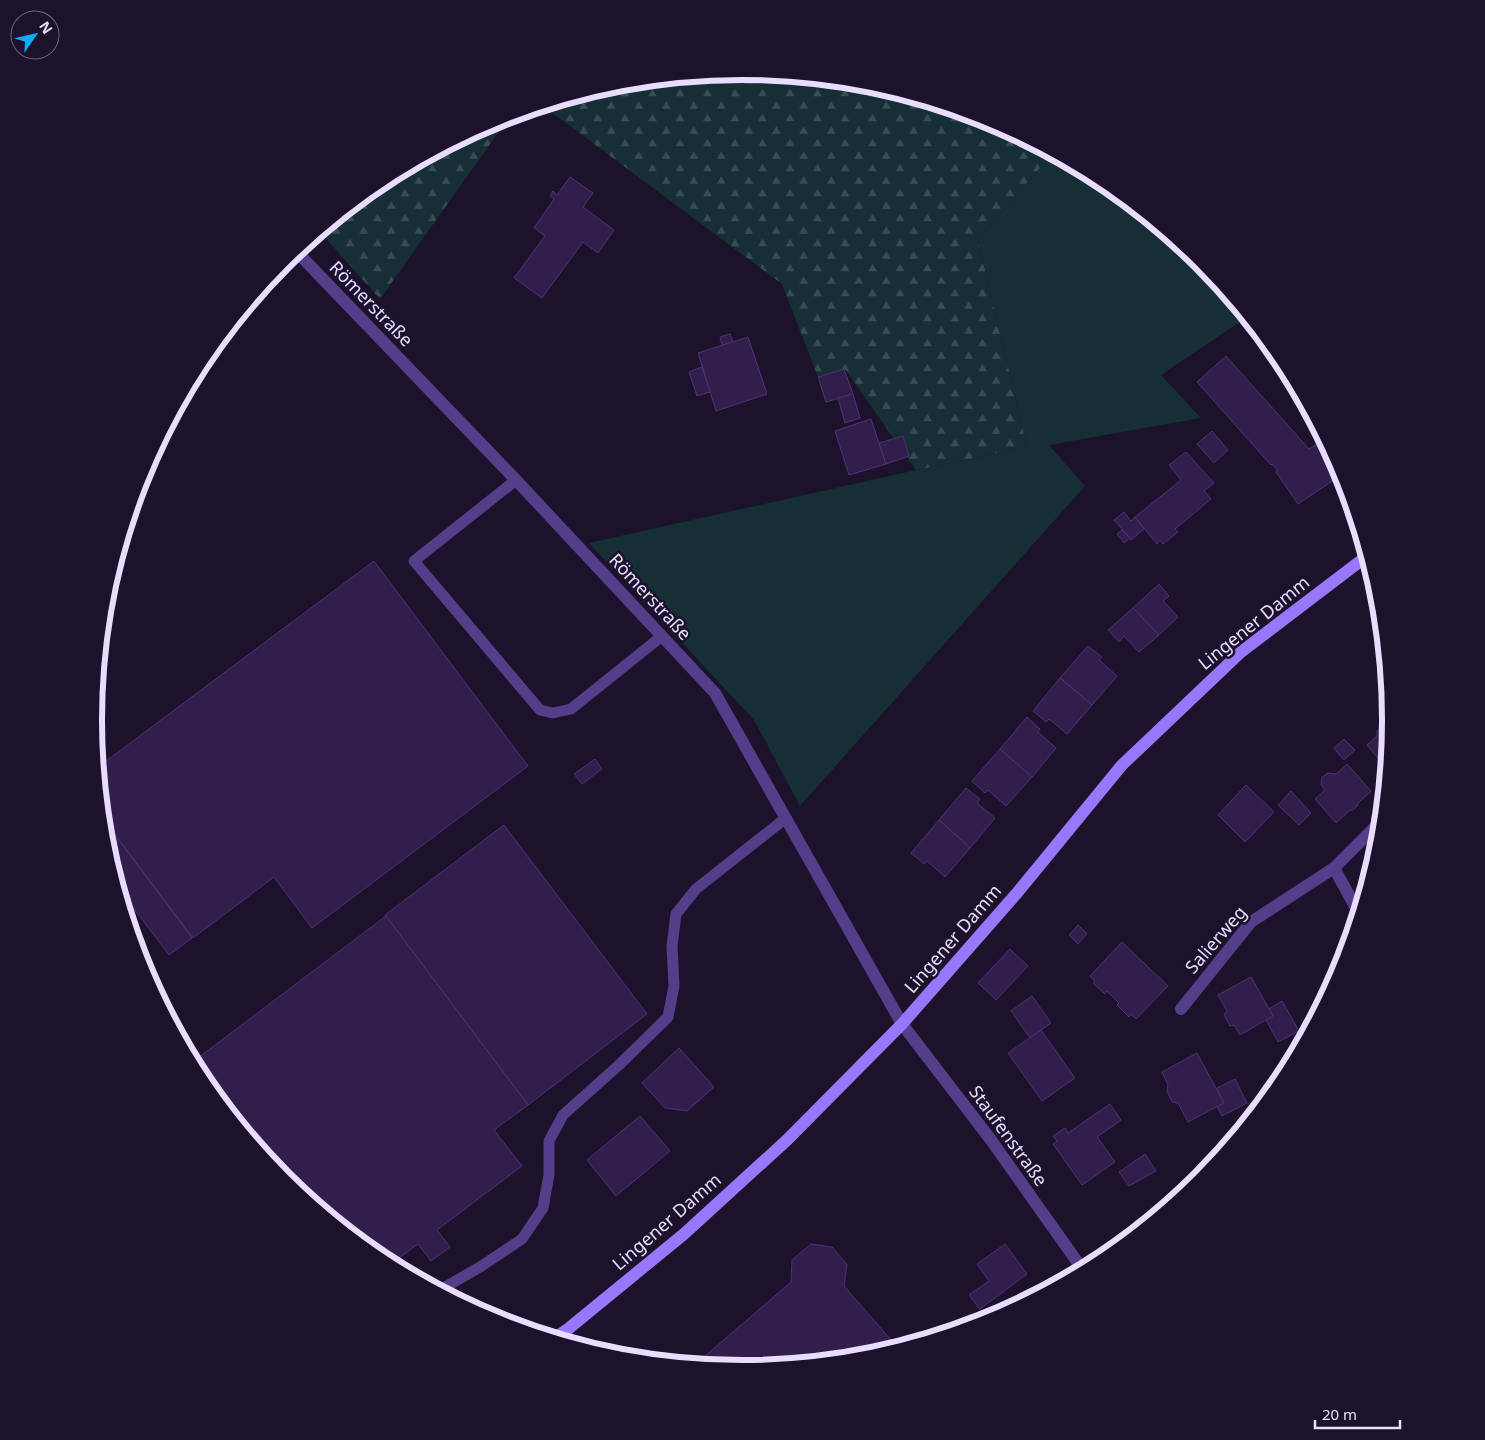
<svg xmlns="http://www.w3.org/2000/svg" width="1485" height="1440" font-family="'Noto Sans',sans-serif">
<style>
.green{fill:#152f35}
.forest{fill:url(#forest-firs)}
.building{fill:#321e4c;stroke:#4f3177}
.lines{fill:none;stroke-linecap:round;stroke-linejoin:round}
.lane{stroke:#523e89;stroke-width:11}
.street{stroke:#523e89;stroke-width:12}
.secondary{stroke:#9877fb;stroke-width:12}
.labels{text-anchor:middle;stroke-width:5;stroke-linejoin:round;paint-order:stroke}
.street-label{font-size:18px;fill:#e8ddfe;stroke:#1c122b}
.rim{fill:none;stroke:#e8ddfe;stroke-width:6}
</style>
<defs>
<pattern id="forest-firs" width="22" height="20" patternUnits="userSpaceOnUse" patternTransform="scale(1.25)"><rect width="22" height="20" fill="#152f35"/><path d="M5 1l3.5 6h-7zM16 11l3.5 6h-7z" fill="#374d53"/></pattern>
</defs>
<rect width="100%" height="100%" fill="#1c122b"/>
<path class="green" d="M1052,154L1103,181L1201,261L1247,317L1161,375L1201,418L1049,445L1085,486L800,806L754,720L589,543L916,470L1027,447L978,240Z"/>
<g class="forest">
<path d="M743,71L869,84L991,121L1052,154L978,240L1027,447L916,470L845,369L818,377L782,284L543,106L616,84Z"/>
<path d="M510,116L380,299L320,232L382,180L494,121Z"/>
</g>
<g class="building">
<path d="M570,177L593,193L583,207L614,230L598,253L583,242L542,298L514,278L545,236L534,228L554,199L550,196L553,191L557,195Z"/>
<path d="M1260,333L1280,357L1275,360L1258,335Z"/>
<path d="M730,334L733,342L722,345L720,337Z"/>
<path d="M748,337L767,394L716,411L698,353Z"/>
<path d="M1226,356L1309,449L1325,439L1343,474L1298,504L1276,472L1278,471L1272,464L1271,465L1197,382Z"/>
<path d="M702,367L710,392L697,396L689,372Z"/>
<path d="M844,369L853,394L826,402L818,377Z"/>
<path d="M853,394L860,418L845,423L838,398Z"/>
<path d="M871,419L886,464L849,475L835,431Z"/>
<path d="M1212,431L1228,450L1214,463L1197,444Z"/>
<path d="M903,436L909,456L886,464L879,443Z"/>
<path d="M1186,452L1214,483L1204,491L1211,499L1175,529L1178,532L1163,544L1160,540L1157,544L1135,517L1181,480L1169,465Z"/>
<path d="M1124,512L1131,521L1135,517L1144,529L1131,540L1114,520Z"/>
<path d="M1122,530L1130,538L1124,543L1117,534Z"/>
<path d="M374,561L528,766L312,928L274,877L193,938L104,820L98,767Z"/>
<path d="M1159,584L1169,596L1163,601L1178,617L1159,635L1133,608Z"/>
<path d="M1133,608L1159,635L1139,652L1124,636L1119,642L1108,630Z"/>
<path d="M1088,646L1102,657L1099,660L1117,676L1092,705L1060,678Z"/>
<path d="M1060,678L1092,705L1067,734L1049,719L1046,722L1033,711Z"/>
<path d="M1027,717L1040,729L1038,732L1056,748L1032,777L1000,749Z"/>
<path d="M1385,723L1391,724L1386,768L1367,745L1377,736V731Z"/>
<path d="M1344,739L1355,750L1344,760L1334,748Z"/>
<path d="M1000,749L1032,777L1006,806L988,790L985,793L972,781Z"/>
<path d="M595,759L602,769L582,784L574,774Z"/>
<path d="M1347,764L1371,791L1358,803L1357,806L1353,810H1350L1336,823L1315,799L1325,790L1321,785L1322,777L1328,773L1336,774Z"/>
<path d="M1246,785L1274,812L1245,842L1218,815Z"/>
<path d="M966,788L980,799L977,803L995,818L970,848L939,820Z"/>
<path d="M1291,791L1311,813L1299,825L1278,805Z"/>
<path d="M104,820L192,938L169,955L119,889L106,846Z"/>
<path d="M939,820L970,848L945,877L927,861L924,864L911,853Z"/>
<path d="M504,825L647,1014L528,1105L385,915Z"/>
<path d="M386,916L528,1105L494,1130L522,1166L437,1230L450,1247L431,1261L418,1244L391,1264L382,1259L284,1179L226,1108L233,1103L198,1058Z"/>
<path d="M1078,925L1087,934L1078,944L1069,935Z"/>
<path d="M1122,942L1168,986L1136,1019L1131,1014L1129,1017L1117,1005L1119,1003L1107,991L1105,994L1093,983L1095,981L1090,976Z"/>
<path d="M1010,949L1028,966L996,1000L978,983Z"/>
<path d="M1251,977L1273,1016L1240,1035L1234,1025L1230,1026L1224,1015L1227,1011L1218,995Z"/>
<path d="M1032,996L1051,1023L1030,1038L1011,1011Z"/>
<path d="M1282,1001L1299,1031L1278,1042L1266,1020L1273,1016L1269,1009Z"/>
<path d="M1041,1030L1075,1078L1042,1101L1008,1053Z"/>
<path d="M679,1048L714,1087L687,1111L665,1108L642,1083Z"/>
<path d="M1197,1053L1224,1103L1188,1122L1178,1103L1172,1102L1167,1091L1168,1085L1162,1072Z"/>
<path d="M1235,1079L1247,1103L1222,1116L1217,1107L1224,1103L1217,1088Z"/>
<path d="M1110,1104L1121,1120L1097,1137L1115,1162L1082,1185L1053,1144L1057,1141L1053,1136L1065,1128L1068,1133Z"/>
<path d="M640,1116L670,1151L616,1196L587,1160Z"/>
<path d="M1145,1154L1156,1171L1129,1186L1119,1172Z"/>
<path d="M1217,1160L1204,1176L1200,1168Z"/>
<path d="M1173,1194L1176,1199L1139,1230L1135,1221L1166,1205L1163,1199Z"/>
<path d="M811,1244L832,1247L847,1265L844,1286L898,1348L869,1356L742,1369L696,1364L791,1282L792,1260Z"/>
<path d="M1005,1244L1027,1274L980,1309L969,1295L989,1281L977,1264Z"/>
<path d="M971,1314L976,1324L949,1332L946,1327Z"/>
</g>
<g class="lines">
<g class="lane">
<path d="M516,480L414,561L540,710L553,713L571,709L662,636"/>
<path d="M165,1009L166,1012"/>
<path d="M440,1290L480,1267L522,1239L543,1208L549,1175V1141L563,1115L619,1065L668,1017L674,986L672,946L676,914L696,889L786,818"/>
</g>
<g class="street">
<path d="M296,251L516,480L715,693L902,1024L991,1140L1083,1270"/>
<path d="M1334,868L1356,908L1360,910"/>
<path d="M1181,1009L1251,922L1334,868L1381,821"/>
</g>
<path class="secondary" d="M555,1338L568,1329L684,1234L787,1140L902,1024L1017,893L1122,765L1241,652L1367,556"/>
</g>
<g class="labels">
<g class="street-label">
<text transform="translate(371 304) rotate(46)" y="6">Römerstraße</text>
<text transform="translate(650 597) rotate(47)" y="6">Römerstraße</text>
<text transform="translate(1254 623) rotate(-39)" y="6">Lingener Damm</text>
<text transform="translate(953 939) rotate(-49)" y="6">Lingener Damm</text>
<text transform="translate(1216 940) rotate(-49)" y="6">Salierweg</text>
<text transform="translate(1008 1136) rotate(54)" y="6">Staufenstraße</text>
<text transform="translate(667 1222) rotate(-41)" y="6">Lingener Damm</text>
</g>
</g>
<path d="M0 0H1485V1440H0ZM102 720a640 640 0 1 1 1280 0a640 640 0 1 1-1280 0Z" fill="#1c122b" fill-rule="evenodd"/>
<path class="rim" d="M102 720a640 640 0 1 1 1280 0a640 640 0 1 1-1280 0Z"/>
<g transform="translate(35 35) rotate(56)"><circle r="24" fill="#1c122b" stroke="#6e637f"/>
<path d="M0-4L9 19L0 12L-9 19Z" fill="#0eabf9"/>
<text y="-8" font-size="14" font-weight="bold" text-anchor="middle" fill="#e8ddfe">N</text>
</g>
<path d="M1315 1420v8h85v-8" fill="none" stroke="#e8ddfe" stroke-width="2.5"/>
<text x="1322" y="1420" font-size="15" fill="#e8ddfe" stroke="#1c122b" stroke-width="4" paint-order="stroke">20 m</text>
</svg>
